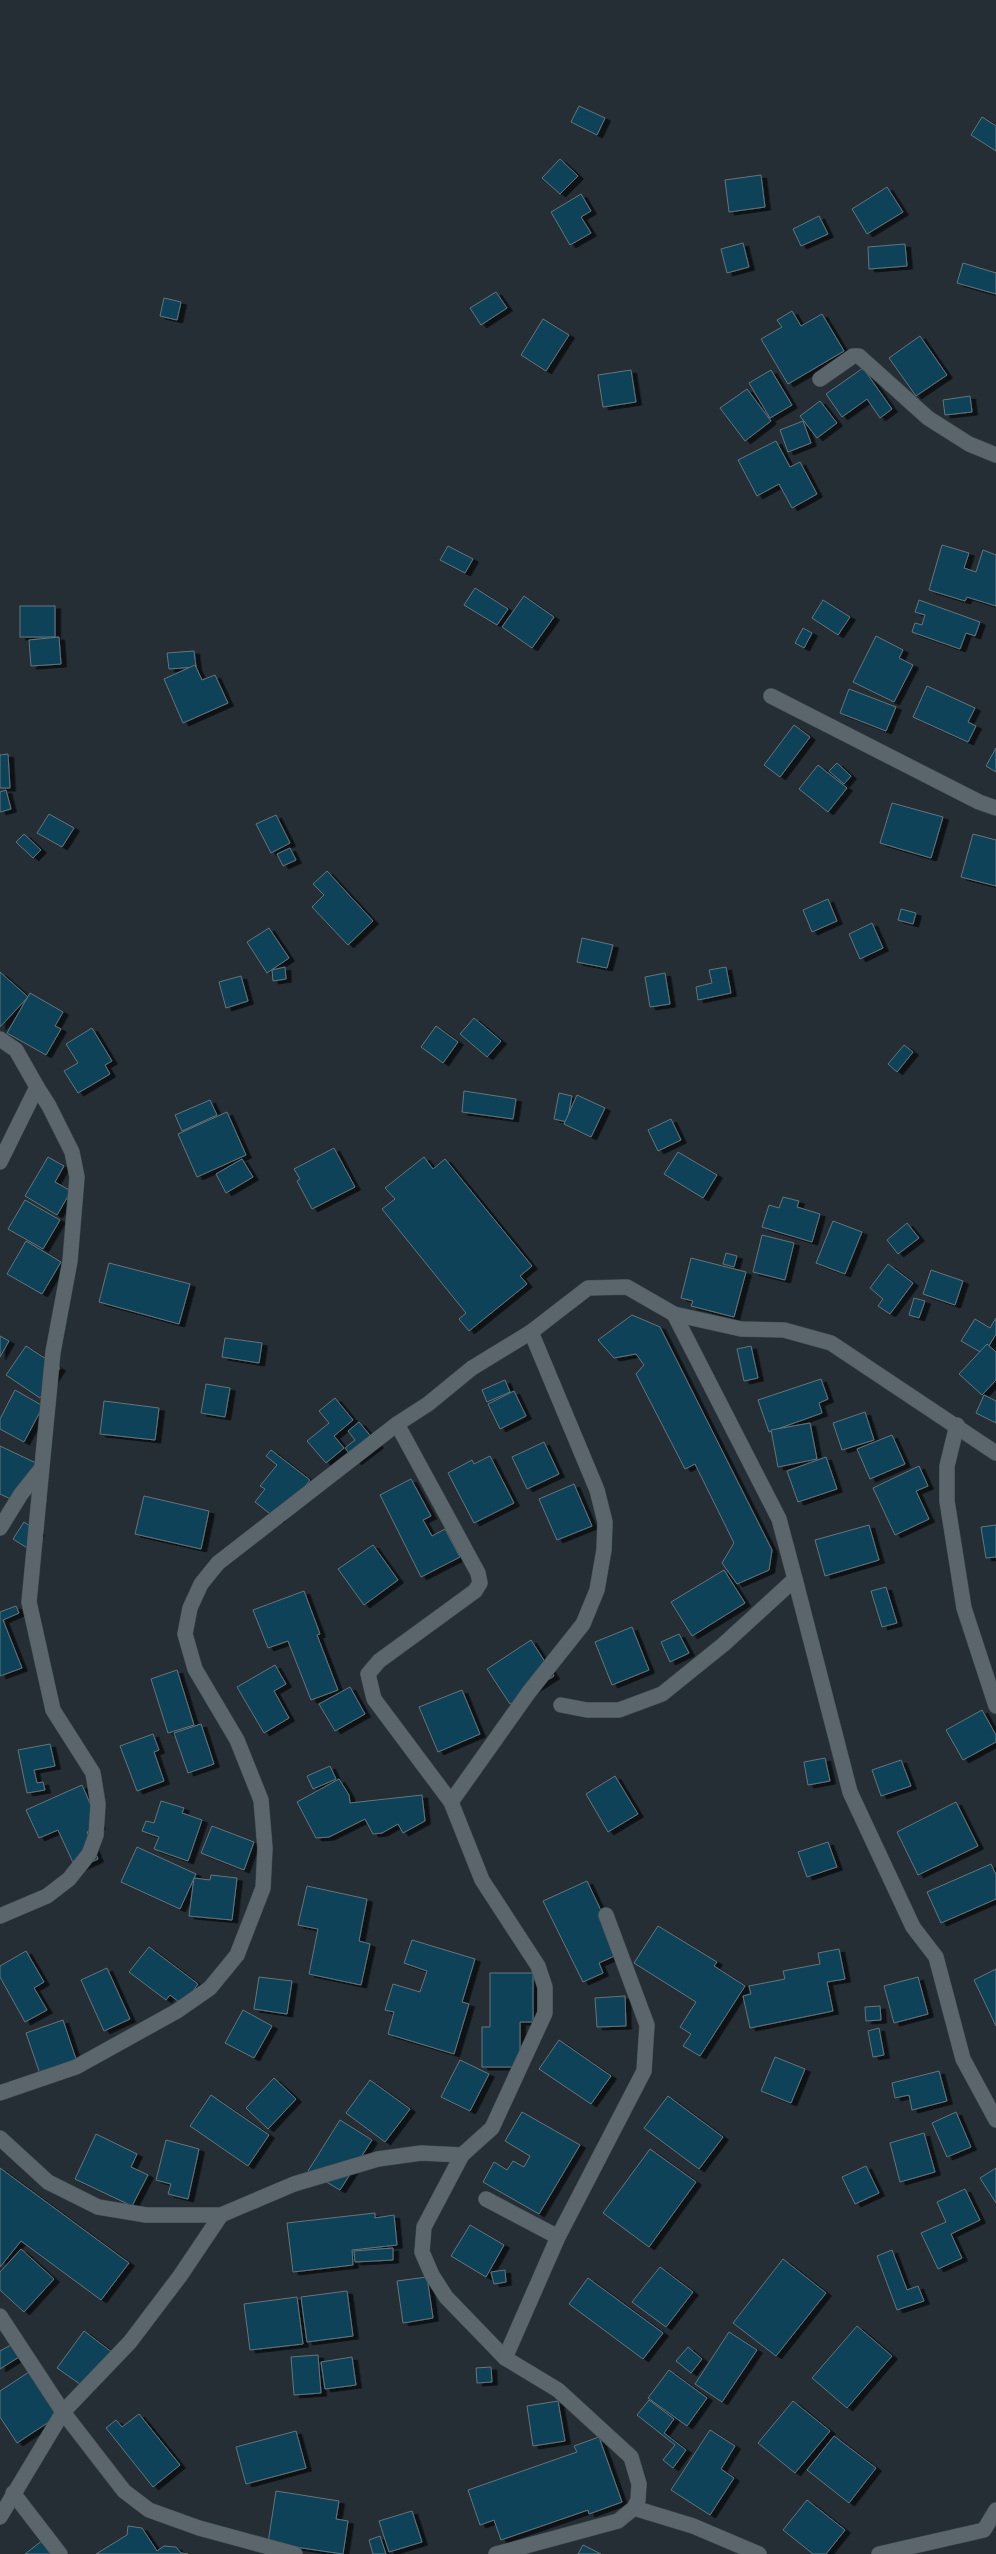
<svg xmlns="http://www.w3.org/2000/svg" width="996" height="2554" font-family="'Fira Sans',sans-serif">
<style>
.building{fill:#074259;stroke:#68747a;filter:url(#shadow)}
.lines{fill:none;stroke-linecap:round;stroke-linejoin:round}
.street-casing{stroke:#424b4f;stroke-width:16}
.street{stroke:#5b666c;stroke-width:15}
</style>
<defs>
<filter id="shadow"><feDropShadow dx="5.5" dy="3" stdDeviation="0" flood-color="#0009"/></filter>
</defs>
<rect width="100%" height="100%" fill="#252e34"/>
<g class="building">
<path d="M579,106L605,118L597,135L571,122Z"/>
<path d="M982,117L996,126V151L971,135Z"/>
<path d="M560,159L578,176L560,194L542,178Z"/>
<path d="M761,175L765,207L729,212L725,180Z"/>
<path d="M887,187L903,212L867,234L852,209Z"/>
<path d="M581,194L591,211L581,217L591,233L570,245L551,212Z"/>
<path d="M819,216L828,234L801,246L793,229Z"/>
<path d="M743,243L749,267L727,273L721,249Z"/>
<path d="M905,244L907,266L869,269L868,247Z"/>
<path d="M963,263L996,273V294L957,283Z"/>
<path d="M496,292L507,308L481,325L470,308Z"/>
<path d="M164,298L181,302L177,320L160,316Z"/>
<path d="M792,311L801,326L822,314L844,351L788,384L761,339L782,327L777,320Z"/>
<path d="M543,319L569,335L546,371L521,355Z"/>
<path d="M920,336L947,375L916,396L889,358Z"/>
<path d="M863,368L892,409L880,418L867,399L842,417L826,394Z"/>
<path d="M631,370L636,402L603,407L598,375Z"/>
<path d="M771,370L792,405L770,418L749,383Z"/>
<path d="M747,389L771,421L745,441L720,408Z"/>
<path d="M970,396L972,412L945,415L943,400Z"/>
<path d="M820,401L837,423L817,438L800,416Z"/>
<path d="M803,421L811,443L788,452L780,430Z"/>
<path d="M776,441L790,467L800,462L817,494L792,508L779,484L757,496L738,460Z"/>
<path d="M942,545L969,553L964,568L976,572L983,550L996,555V606L967,597L965,601L929,590Z"/>
<path d="M448,546L473,559L465,573L440,560Z"/>
<path d="M475,588L508,609L497,625L464,605Z"/>
<path d="M524,596L554,617L532,648L502,627Z"/>
<path d="M823,600L850,617L838,635L812,618Z"/>
<path d="M919,600L980,622L975,636L966,633L960,649L912,632L915,623L922,625L925,615L915,612Z"/>
<rect x="20" y="606" width="35" height="31"/>
<path d="M803,628L812,633L804,648L795,643Z"/>
<path d="M876,636L903,650L899,658L913,665L894,702L853,682Z"/>
<path d="M59,637L61,664L31,666L29,640Z"/>
<path d="M194,651L196,667L169,669L167,653Z"/>
<path d="M195,665L202,680L215,675L228,703L183,723L164,679Z"/>
<path d="M927,686L975,708L968,722L976,726L968,742L913,717Z"/>
<path d="M849,689L896,707L886,731L840,713Z"/>
<path d="M794,725L810,737L780,777L764,765Z"/>
<path d="M996,748V772L986,766Z"/>
<path d="M8,754L10,788H0V755Z"/>
<path d="M837,763L851,776L844,784L829,771Z"/>
<path d="M818,765L847,788L828,812L799,789Z"/>
<path d="M6,790L11,809L0,812V792Z"/>
<path d="M892,803L943,817L931,858L880,843Z"/>
<path d="M49,814L74,828L62,847L37,833Z"/>
<path d="M276,815L290,843L271,853L256,824Z"/>
<path d="M24,834L41,850L33,858L16,842Z"/>
<path d="M973,834L996,840V886L961,877Z"/>
<path d="M290,848L296,860L283,866L277,854Z"/>
<path d="M327,871L373,921L348,945L312,907L324,895L313,884Z"/>
<path d="M828,899L837,921L812,932L803,910Z"/>
<path d="M901,909L916,913L913,924L898,920Z"/>
<path d="M872,923L883,948L860,959L849,934Z"/>
<path d="M269,928L289,958L267,973L247,942Z"/>
<path d="M582,938L613,945L607,968L577,962Z"/>
<path d="M285,967L286,979L273,981L272,970Z"/>
<path d="M726,967L731,993L698,1000L696,987L712,983L709,970Z"/>
<path d="M0,972L28,997L0,1027Z"/>
<path d="M665,973L670,1004L650,1007L645,977Z"/>
<path d="M241,976L248,1001L226,1008L219,982Z"/>
<path d="M30,993L63,1012L55,1026L61,1029L46,1055L7,1033Z"/>
<path d="M474,1018L501,1041L487,1057L460,1034Z"/>
<path d="M436,1026L458,1042L443,1063L421,1047Z"/>
<path d="M92,1028L112,1061L105,1065L110,1074L78,1093L64,1071L78,1063L66,1044Z"/>
<path d="M904,1045L913,1052L897,1072L888,1064Z"/>
<path d="M464,1091L516,1099L513,1119L462,1112Z"/>
<path d="M559,1093L572,1096L567,1122L554,1119Z"/>
<path d="M577,1095L605,1108L591,1137L564,1124Z"/>
<path d="M210,1100L217,1115L182,1131L175,1115Z"/>
<path d="M227,1112L246,1155L197,1177L178,1134Z"/>
<path d="M671,1119L681,1140L658,1151L648,1130Z"/>
<path d="M334,1148L355,1187L312,1209L297,1181L300,1179L294,1169Z"/>
<path d="M678,1152L717,1175L703,1198L664,1174Z"/>
<path d="M48,1157L64,1166L55,1182L71,1191L57,1215L25,1196Z"/>
<path d="M424,1157L433,1169L445,1159L532,1266L520,1276L527,1284L469,1331L459,1319L466,1313L382,1209L395,1199L385,1188Z"/>
<path d="M242,1159L253,1177L226,1193L216,1174Z"/>
<path d="M783,1197L799,1201L797,1207L820,1214L812,1242L762,1227L769,1205L779,1208Z"/>
<path d="M25,1200L60,1220L43,1249L8,1229Z"/>
<path d="M833,1221L862,1232L845,1274L816,1263Z"/>
<path d="M907,1223L919,1238L898,1254L887,1240Z"/>
<path d="M762,1235L794,1243L785,1280L753,1272Z"/>
<path d="M26,1241L61,1262L42,1294L7,1274Z"/>
<path d="M726,1253L737,1256L734,1267L723,1264Z"/>
<path d="M691,1258L746,1272L734,1317L691,1306L693,1301L681,1298Z"/>
<path d="M109,1263L190,1284L179,1324L99,1302Z"/>
<path d="M888,1264L913,1283L890,1314L878,1306L883,1299L870,1288Z"/>
<path d="M931,1270L963,1281L955,1305L923,1294Z"/>
<path d="M914,1298L925,1301L919,1318L909,1315Z"/>
<path d="M632,1315L660,1327L772,1550L769,1570L737,1584L722,1563L734,1543L695,1464L685,1469L636,1374L644,1365L636,1354L614,1358L598,1340Z"/>
<path d="M996,1318V1334L984,1354L961,1341L975,1319L990,1328Z"/>
<path d="M0,1336L9,1341L0,1357Z"/>
<path d="M225,1338L262,1343L259,1363L222,1357Z"/>
<path d="M987,1344L996,1352V1380L982,1395L959,1374Z"/>
<path d="M26,1346L60,1368L40,1398L6,1375Z"/>
<path d="M751,1346L758,1378L744,1381L737,1349Z"/>
<path d="M821,1379L828,1399L819,1403L822,1413L769,1432L758,1400Z"/>
<path d="M505,1380L510,1392L487,1402L482,1390Z"/>
<path d="M206,1384L230,1388L225,1417L201,1413Z"/>
<path d="M15,1390L43,1406L24,1442L0,1429V1419Z"/>
<path d="M514,1391L526,1416L500,1429L488,1404Z"/>
<path d="M984,1395L996,1401V1423L976,1413Z"/>
<path d="M335,1398L353,1420L334,1436L344,1448L326,1463L307,1441L329,1423L319,1411Z"/>
<path d="M104,1401L159,1408L155,1440L100,1434Z"/>
<path d="M865,1412L874,1440L842,1450L833,1423Z"/>
<path d="M359,1422L378,1445L356,1462L345,1448L355,1440L348,1431Z"/>
<path d="M810,1423L817,1459L778,1467L771,1430Z"/>
<path d="M892,1435L905,1464L870,1479L857,1449Z"/>
<path d="M544,1442L559,1474L527,1489L512,1457Z"/>
<path d="M0,1446L36,1463L17,1502L0,1494Z"/>
<path d="M271,1450L310,1480L278,1520L255,1502L265,1489L260,1486L277,1465L266,1456Z"/>
<path d="M490,1456L514,1503L474,1523L448,1473L472,1460L474,1464Z"/>
<path d="M826,1457L837,1489L798,1502L787,1471Z"/>
<path d="M919,1466L928,1486L916,1491L929,1519L895,1535L873,1488Z"/>
<path d="M411,1479L431,1516L423,1520L432,1536L445,1529L460,1557L421,1577L380,1495Z"/>
<path d="M574,1484L592,1526L557,1540L539,1499Z"/>
<path d="M144,1496L209,1511L201,1549L135,1534Z"/>
<path d="M24,1522L39,1532L29,1549L13,1539Z"/>
<path d="M869,1525L879,1560L825,1576L815,1540Z"/>
<path d="M996,1525V1557L986,1558L981,1527Z"/>
<path d="M373,1545L398,1580L364,1605L338,1569Z"/>
<path d="M724,1570L745,1603L692,1636L671,1602Z"/>
<path d="M886,1587L897,1623L882,1627L871,1591Z"/>
<path d="M304,1591L320,1634L317,1635L338,1690L311,1700L288,1641L268,1648L253,1610Z"/>
<path d="M16,1606L19,1613L3,1620L22,1668L0,1676V1612Z"/>
<path d="M632,1627L649,1670L612,1685L595,1642Z"/>
<path d="M679,1634L689,1653L670,1662L661,1642Z"/>
<path d="M531,1640L554,1676L510,1704L487,1669Z"/>
<path d="M275,1665L286,1684L274,1691L289,1718L264,1733L237,1687Z"/>
<path d="M177,1670L194,1725L168,1733L151,1679Z"/>
<path d="M350,1687L365,1714L335,1731L319,1704Z"/>
<path d="M462,1690L480,1734L438,1752L419,1707Z"/>
<path d="M982,1710L996,1735V1742L963,1760L946,1730Z"/>
<path d="M201,1724L214,1764L188,1773L174,1733Z"/>
<path d="M153,1734L159,1750L154,1752L164,1781L137,1791L120,1746Z"/>
<path d="M50,1744L55,1766L34,1770L37,1783L43,1782L45,1790L27,1793L18,1750Z"/>
<path d="M825,1758L830,1781L808,1785L804,1762Z"/>
<path d="M901,1760L911,1786L881,1796L872,1770Z"/>
<path d="M330,1766L336,1779L313,1789L307,1776Z"/>
<path d="M615,1776L638,1814L608,1832L586,1794Z"/>
<path d="M339,1779L349,1795L350,1803L422,1795L425,1821L403,1833L398,1824L382,1833L373,1834L365,1819L329,1837L316,1838L297,1802Z"/>
<path d="M82,1785L100,1826L87,1832L98,1859L76,1869L58,1830L39,1838L26,1810Z"/>
<path d="M161,1801L184,1808L182,1813L202,1820L188,1861L154,1849L159,1837L142,1831L146,1821L154,1823Z"/>
<path d="M956,1802L978,1846L918,1875L897,1832Z"/>
<path d="M212,1826L254,1842L244,1870L201,1853Z"/>
<path d="M828,1842L837,1867L807,1877L798,1852Z"/>
<path d="M137,1847L196,1874L180,1909L121,1882Z"/>
<path d="M991,1864L996,1875V1899L941,1923L927,1892Z"/>
<path d="M211,1875L237,1878L232,1920L189,1916L194,1878L210,1880Z"/>
<path d="M587,1881L621,1953L599,1963L603,1973L583,1982L543,1901Z"/>
<path d="M307,1886L367,1899L359,1941L370,1944L361,1985L309,1974L318,1929L298,1925Z"/>
<path d="M658,1926L717,1962L714,1966L745,1986L700,2056L683,2046L691,2034L680,2027L696,2002L634,1963Z"/>
<path d="M412,1940L475,1959L462,2002L469,2004L454,2054L388,2034L394,2012L385,2010L393,1984L420,1992L427,1971L404,1963Z"/>
<path d="M149,1947L198,1984L183,2005L170,1995L166,2000L129,1972Z"/>
<path d="M839,1949L845,1979L827,1982L833,2011L750,2028L743,1996L751,1994L749,1986L785,1979L783,1971L820,1964L818,1953Z"/>
<path d="M26,1951L44,1982L34,1988L47,2010L25,2022L0,1977V1966Z"/>
<path d="M107,1968L130,2019L104,2031L81,1980Z"/>
<path d="M996,1969V2026L974,1980Z"/>
<path d="M490,1973H533V2022H520V2067H482V2027H490Z"/>
<path d="M259,1977L292,1981L287,2014L254,2009Z"/>
<path d="M918,1977L928,2014L894,2023L884,1986Z"/>
<path d="M625,1996L626,2026L597,2027L595,1998Z"/>
<path d="M880,2006L881,2020L866,2021L865,2007Z"/>
<path d="M243,2010L272,2026L254,2058L225,2043Z"/>
<path d="M63,2020L77,2062L40,2074L26,2033Z"/>
<path d="M879,2028L884,2055L873,2057L868,2031Z"/>
<path d="M559,2040L611,2076L591,2104L539,2069Z"/>
<path d="M775,2057L805,2069L791,2103L761,2091Z"/>
<path d="M460,2060L489,2074L470,2111L441,2097Z"/>
<path d="M939,2071L947,2101L912,2110L909,2095L895,2098L892,2083Z"/>
<path d="M274,2078L296,2099L268,2129L246,2108Z"/>
<path d="M370,2080L410,2109L385,2142L346,2113Z"/>
<path d="M211,2095L269,2135L248,2166L190,2126Z"/>
<path d="M668,2096L723,2137L699,2169L644,2128Z"/>
<path d="M522,2112L580,2145L539,2214L483,2182L494,2162L507,2170L513,2161L524,2167L530,2156L505,2141Z"/>
<path d="M956,2112L971,2147L947,2157L932,2123Z"/>
<path d="M340,2120L372,2140L340,2190L308,2171Z"/>
<path d="M924,2133L935,2172L900,2182L890,2143Z"/>
<path d="M96,2134L137,2154L131,2167L148,2175L132,2206L75,2179Z"/>
<path d="M166,2140L199,2149L188,2199L168,2194L171,2184L156,2180Z"/>
<path d="M650,2149L696,2182L649,2247L603,2213Z"/>
<path d="M866,2166L879,2193L855,2204L842,2177Z"/>
<path d="M0,2168L129,2263L101,2300L21,2241L0,2267Z"/>
<path d="M996,2168V2203L980,2178Z"/>
<path d="M965,2189L980,2220L951,2234L962,2258L938,2269L921,2233L946,2222L937,2202Z"/>
<path d="M375,2213V2218L394,2215L397,2245L352,2250L353,2265L293,2272L287,2223Z"/>
<path d="M470,2225L504,2245L486,2277L451,2256Z"/>
<path d="M393,2248V2260L355,2262L354,2251Z"/>
<path d="M21,2249L54,2279L24,2312L0,2290V2272Z"/>
<path d="M892,2250L907,2290L918,2286L924,2301L897,2310L877,2256Z"/>
<path d="M783,2259L826,2293L776,2356L733,2323Z"/>
<path d="M660,2267L693,2292L666,2327L632,2302Z"/>
<path d="M505,2270L506,2282L494,2284L491,2272Z"/>
<path d="M427,2277L433,2318L403,2323L397,2281Z"/>
<path d="M588,2278L663,2333L643,2359L569,2304Z"/>
<path d="M347,2291L353,2336L307,2342L301,2297Z"/>
<path d="M297,2297L303,2344L250,2350L244,2304Z"/>
<path d="M857,2326L892,2356L847,2408L812,2378Z"/>
<path d="M84,2331L113,2353L87,2389L57,2368Z"/>
<path d="M729,2332L757,2350L722,2402L695,2384Z"/>
<path d="M11,2345L19,2357L0,2369V2351Z"/>
<path d="M688,2347L702,2359L691,2373L676,2361Z"/>
<path d="M318,2355L321,2393L294,2395L291,2357Z"/>
<path d="M352,2357L356,2385L325,2389L321,2362Z"/>
<path d="M491,2367L492,2382L477,2383L476,2368Z"/>
<path d="M669,2370L707,2398L687,2426L648,2398Z"/>
<path d="M29,2372L58,2416L17,2443L0,2417V2391Z"/>
<path d="M649,2400L674,2419L664,2433L686,2450L673,2468L663,2460L675,2445L637,2415Z"/>
<path d="M558,2401L565,2441L533,2446L527,2406Z"/>
<path d="M793,2401L830,2431L795,2473L758,2443Z"/>
<path d="M139,2414L180,2465L153,2487L106,2428L116,2420L122,2427Z"/>
<path d="M710,2430L735,2446L721,2469L734,2478L710,2515L671,2490Z"/>
<path d="M296,2431L306,2468L246,2484L236,2447Z"/>
<path d="M834,2436L876,2468L849,2503L807,2470Z"/>
<path d="M599,2437L622,2502L589,2514L588,2510L501,2540L494,2520L480,2525L468,2490L577,2452L574,2446Z"/>
<path d="M276,2491L339,2501L336,2519L348,2521L343,2554L268,2543Z"/>
<path d="M807,2500L845,2530L826,2554H813L783,2530Z"/>
<path d="M412,2511L422,2542L389,2552L379,2521Z"/>
<path d="M128,2526L142,2528L157,2551L164,2546L176,2547L181,2553L188,2554H96L127,2535Z"/>
<path d="M380,2536L386,2554H373L369,2540Z"/>
<path d="M43,2540L53,2554H25Z"/>
<path d="M583,2545L601,2554H578Z"/>
</g>
<g class="lines">
<defs>
<g id="street">
<path d="M820,379L853,356H859L928,418L969,444L996,455"/>
<path d="M771,696L979,802L996,808"/>
<path d="M0,1039L16,1050L37,1087L0,1162"/>
<path d="M397,1424L478,1573L480,1583L475,1591L379,1661L368,1674L374,1699L451,1802L529,1692L583,1624L597,1590L604,1550L605,1522L597,1490L531,1332"/>
<path d="M957,1425L947,1466V1501L964,1608L996,1706"/>
<path d="M0,1528L21,1494L41,1469"/>
<path d="M795,1579L850,1792L913,1927L936,1957L963,2059L996,2120"/>
<path d="M561,1705L587,1710H619L662,1694L724,1644L795,1579L779,1519L674,1314"/>
<path d="M0,1916L47,1896L69,1879L89,1854L96,1835L98,1804L93,1773L53,1710L29,1602L53,1352L70,1261L77,1177L72,1152L49,1106L37,1087"/>
<path d="M0,2093L76,2067L177,2011L210,1988L237,1955L263,1888L265,1848L261,1800L237,1740L195,1669L185,1634L190,1608L201,1584L218,1563L397,1424L428,1404L472,1368L531,1332L588,1288L627,1287L674,1314L741,1329L784,1330L831,1343L996,1453"/>
<path d="M0,2138L48,2182L98,2207L146,2215H221L294,2184L378,2159L421,2153L462,2155L492,2128L545,2013V1987L538,1966L482,1880L451,1802"/>
<path d="M462,2155L424,2227L422,2252L432,2275L446,2297L505,2358L558,2390L631,2457L639,2484L638,2500L634,2508L618,2521L496,2554"/>
<path d="M486,2199L558,2237"/>
<path d="M0,2316L63,2412L124,2491L149,2510L199,2528L295,2554"/>
<path d="M505,2358L558,2237L644,2071L647,2025L606,1915"/>
<path d="M13,2493L60,2554"/>
<path d="M634,2508L693,2526L759,2554"/>
<path d="M0,2517L63,2412L130,2342L180,2276L221,2215"/>
<path d="M879,2554L984,2530L996,2510"/>
</g>
</defs>
<use href="#street" class="street-casing"/>
<use href="#street" class="street"/>
</g>
</svg>
